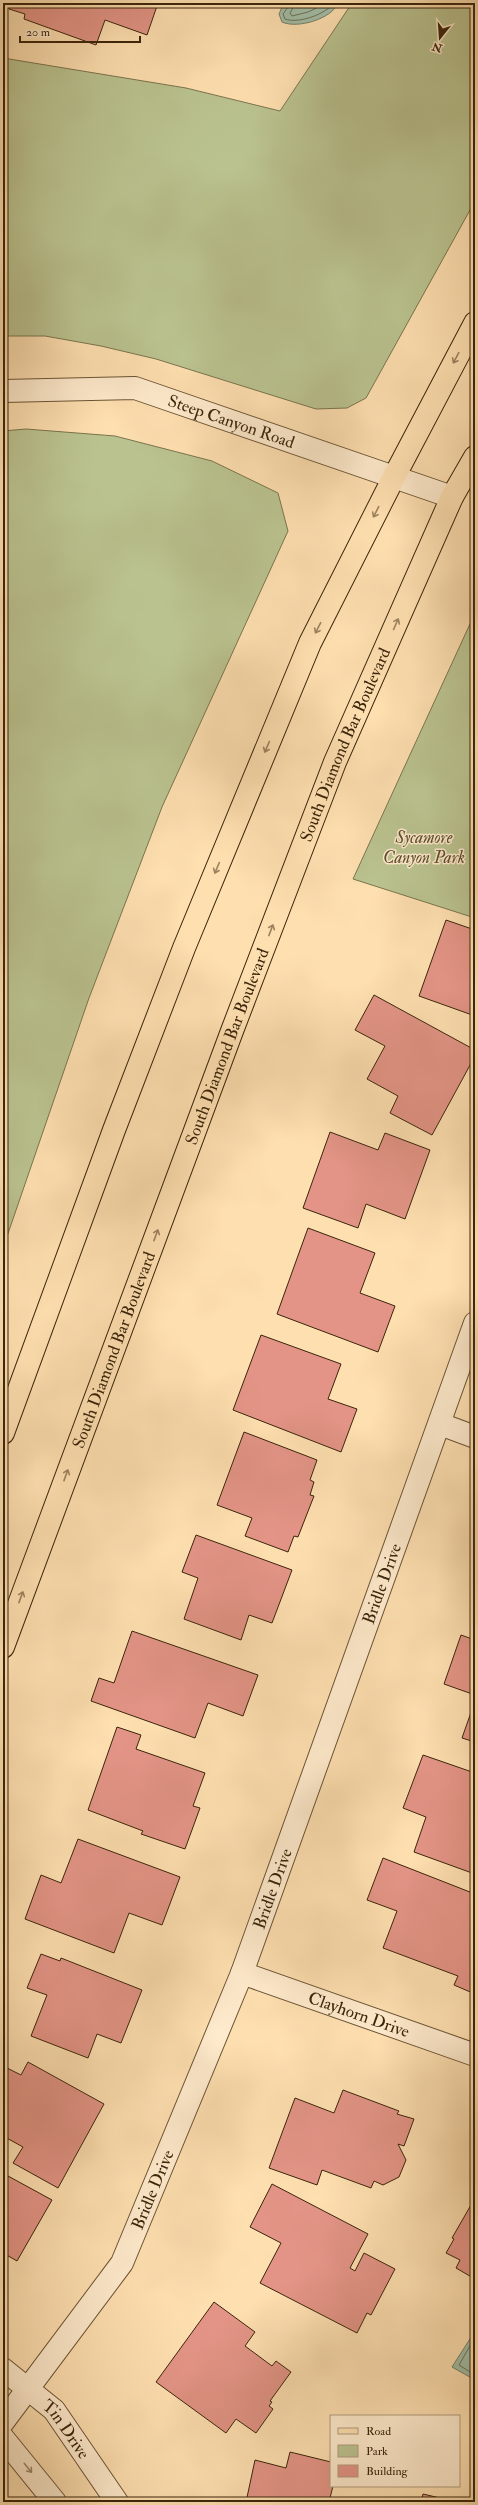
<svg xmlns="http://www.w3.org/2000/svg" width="478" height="2505" font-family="'IM FELL Double Pica',serif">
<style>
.green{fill:#bac390;stroke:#7a744e}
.water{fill:#a1bda6;stroke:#788068}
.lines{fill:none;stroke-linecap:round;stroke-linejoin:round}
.shore{stroke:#6e7158;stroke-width:1}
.building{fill:#e39486;stroke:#3a250b}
.minor-casing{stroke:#6b5434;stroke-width:24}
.major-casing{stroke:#3a250b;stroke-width:24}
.minor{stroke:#feeacc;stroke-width:22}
.major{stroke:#fedfb0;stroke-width:22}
.oneway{stroke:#9c825e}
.oneway2{stroke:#9c886c}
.labels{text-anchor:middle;stroke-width:3;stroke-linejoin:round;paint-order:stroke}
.street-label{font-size:17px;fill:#3a250b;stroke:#feeacc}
.park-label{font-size:17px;font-style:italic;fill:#5a4c2c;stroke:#feeacc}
</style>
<rect width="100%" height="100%" fill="#fedfb0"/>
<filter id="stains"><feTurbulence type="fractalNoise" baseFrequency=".005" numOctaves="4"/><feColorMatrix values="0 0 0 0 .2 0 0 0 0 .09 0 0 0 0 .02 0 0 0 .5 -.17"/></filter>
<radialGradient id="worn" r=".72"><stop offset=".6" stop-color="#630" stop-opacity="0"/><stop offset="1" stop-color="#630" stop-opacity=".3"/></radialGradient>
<g class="green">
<path d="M352,3H475V201L366,398L347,408L316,409L156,359L101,346L45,336H3V58L186,88L280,111Z"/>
<path d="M26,429L115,436L212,461L278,493L288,531L162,807L89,998L3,1248V431Z"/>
<path d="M475,613V918L353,879Z"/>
</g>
<g class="water">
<path d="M291,3H338C332,19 297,29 282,22L279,14L282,7Z"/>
<path d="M475,2331V2380L452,2367Z"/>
</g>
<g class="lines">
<g class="shore">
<path d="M291,3L283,14L285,19C299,24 326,14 334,3"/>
<path d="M296,3L290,13L292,16L308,12L327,3"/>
<path d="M475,2337L459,2365L475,2375"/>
</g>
</g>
<g class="building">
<path d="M11,3H158L147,35L105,20L96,45L24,19L25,14L9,9Z"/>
<path d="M446,920L475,930V1016L419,996Z"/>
<path d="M374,995L475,1050V1056L432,1135L390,1113L398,1096L367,1079L385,1046L355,1030Z"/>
<path d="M330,1132L378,1150L385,1133L430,1150L405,1219L366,1204L358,1228L303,1208Z"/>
<path d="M308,1228L375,1253L360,1293L395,1306L378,1352L277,1314Z"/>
<path d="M261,1335L341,1364L328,1399L357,1409L341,1452L233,1410Z"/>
<path d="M244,1432L317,1460L310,1480L314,1482L310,1495L314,1496L298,1537L294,1536L288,1552L245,1536L252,1518L217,1505Z"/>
<path d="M196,1535L292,1570L272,1623L249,1615L241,1640L184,1619L198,1578L182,1572Z"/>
<path d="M132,1631L258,1675L243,1716L208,1703L195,1738L91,1701L99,1678L114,1683Z"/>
<path d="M461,1635L475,1640V1695L444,1684Z"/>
<path d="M475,1701V1742L462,1738Z"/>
<path d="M117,1727L141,1735L136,1749L205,1773L193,1806L200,1808L185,1849L141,1834L143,1831L88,1810Z"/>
<path d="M423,1755L475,1773V1866L472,1873L414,1852L426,1817L403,1808Z"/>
<path d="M78,1839L180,1877L162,1925L129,1913L114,1953L25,1919L41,1875L61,1883Z"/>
<path d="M383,1858L475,1894V1994L454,1985L458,1976L383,1948L397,1911L367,1900Z"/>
<path d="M41,1954L60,1961L61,1958L142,1990L121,2043L97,2034L88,2058L31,2036L47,1995L27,1988Z"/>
<path d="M28,2062L104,2104L58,2188L13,2163L23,2147L3,2136V2066L21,2075Z"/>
<path d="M343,2090L399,2111L397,2114L414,2119L404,2146L398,2144L406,2160L399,2177L383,2185L374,2181L371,2188L322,2170L317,2185L269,2168L295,2098L334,2113Z"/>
<path d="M8,2176L52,2200L17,2261L3,2253V2185Z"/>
<path d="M272,2184L368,2234L350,2268L355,2271L364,2253L395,2269L371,2315L367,2313L357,2333L260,2283L281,2243L250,2227Z"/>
<path d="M475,2198V2279L456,2268L460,2260L446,2253L454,2239L452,2238Z"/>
<path d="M214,2302L255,2332L245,2346L272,2366L276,2361L291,2372L270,2401L272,2402L269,2406L273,2409L256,2433L236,2419L226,2433L156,2382Z"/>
<path d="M290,2452L331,2462V2486H333L329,2502H246L255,2460L286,2468Z"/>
<path d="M423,2494L457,2502H421Z"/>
</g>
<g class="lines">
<defs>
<g id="minor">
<path id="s1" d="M3,391L135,388L452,497"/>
<path d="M440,1424L475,1437"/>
<path id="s2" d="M242,1973L475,2055"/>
<path id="s3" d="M3,2369L54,2410L117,2502"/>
<path id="s4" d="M3,2422L122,2263L242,1973L475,1323"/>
<path d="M3,2438L55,2502"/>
</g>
<g id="major">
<path d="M3,1433L114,1130L184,948L310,643L394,477L475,323"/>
<path id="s5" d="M3,1647L232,1031L335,762L452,497L475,457"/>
</g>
</defs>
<use href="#minor" class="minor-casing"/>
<use href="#major" class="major-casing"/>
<use href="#minor" class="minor"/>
<use href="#major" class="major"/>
</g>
<defs><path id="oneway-shaft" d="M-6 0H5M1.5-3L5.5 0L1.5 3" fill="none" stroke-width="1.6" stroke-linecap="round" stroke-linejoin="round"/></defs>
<g class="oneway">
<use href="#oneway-shaft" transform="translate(456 358) rotate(118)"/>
<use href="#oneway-shaft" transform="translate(376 512) rotate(117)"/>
<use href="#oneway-shaft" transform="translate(396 624) rotate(-66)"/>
<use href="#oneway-shaft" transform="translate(318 628) rotate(117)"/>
<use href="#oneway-shaft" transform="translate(267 747) rotate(113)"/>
<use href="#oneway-shaft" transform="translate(217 868) rotate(113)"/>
<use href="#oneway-shaft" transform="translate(271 930) rotate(-69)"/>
<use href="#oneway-shaft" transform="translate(156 1235) rotate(-70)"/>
<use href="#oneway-shaft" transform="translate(66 1475) rotate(-70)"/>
<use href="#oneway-shaft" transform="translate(21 1597) rotate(-70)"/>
</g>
<use class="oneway2" href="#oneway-shaft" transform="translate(28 2468) rotate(51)"/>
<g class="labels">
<g class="street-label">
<text dy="6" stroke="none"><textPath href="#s1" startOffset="234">Steep Canyon Road</textPath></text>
<text dy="6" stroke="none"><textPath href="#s5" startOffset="965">South Diamond Bar Boulevard</textPath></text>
<text dy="6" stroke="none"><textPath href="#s5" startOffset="641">South Diamond Bar Boulevard</textPath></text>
<text dy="6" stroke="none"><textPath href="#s5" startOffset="317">South Diamond Bar Boulevard</textPath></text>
<text dy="6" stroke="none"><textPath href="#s4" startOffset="926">Bridle Drive</textPath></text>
<text dy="6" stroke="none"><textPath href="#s4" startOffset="602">Bridle Drive</textPath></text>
<text dy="6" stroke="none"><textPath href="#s2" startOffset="124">Clayhorn Drive</textPath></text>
<text dy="6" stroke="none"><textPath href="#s4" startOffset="278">Bridle Drive</textPath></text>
<text dy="6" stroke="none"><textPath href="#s3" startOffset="88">Tin Drive</textPath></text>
</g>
<g class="park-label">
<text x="424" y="843">Sycamore<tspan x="424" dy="20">Canyon Park</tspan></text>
</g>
</g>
<rect width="478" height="2505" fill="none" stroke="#fedfb0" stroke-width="16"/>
<rect x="4" y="4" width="470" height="2497" fill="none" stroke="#3a250b" stroke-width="2"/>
<rect x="8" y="8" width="462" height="2489" fill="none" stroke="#3a250b"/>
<rect x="330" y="2415" width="130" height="72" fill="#feeacc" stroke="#b09b7f"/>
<rect x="338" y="2428" width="20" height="6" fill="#fedfb0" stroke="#b09b7f"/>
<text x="366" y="2435" font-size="12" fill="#3a250b">Road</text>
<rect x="338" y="2445" width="20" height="12" fill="#bac390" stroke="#b09b7f"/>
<text x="366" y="2455" font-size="12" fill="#3a250b">Park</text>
<rect x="338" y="2465" width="20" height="12" fill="#e39486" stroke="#b09b7f"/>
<text x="366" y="2475" font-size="12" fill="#3a250b">Building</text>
<g transform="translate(440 38) rotate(197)" stroke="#feeacc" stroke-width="3" paint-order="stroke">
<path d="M0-3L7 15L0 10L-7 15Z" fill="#3a250b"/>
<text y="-6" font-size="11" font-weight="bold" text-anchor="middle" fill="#3a250b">N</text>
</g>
<path d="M20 36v6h120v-6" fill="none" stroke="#3a250b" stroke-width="2"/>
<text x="26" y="36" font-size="12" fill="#3a250b" stroke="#feeacc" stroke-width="3" paint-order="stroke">20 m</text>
<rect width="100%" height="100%" filter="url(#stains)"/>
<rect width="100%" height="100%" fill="url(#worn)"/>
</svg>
